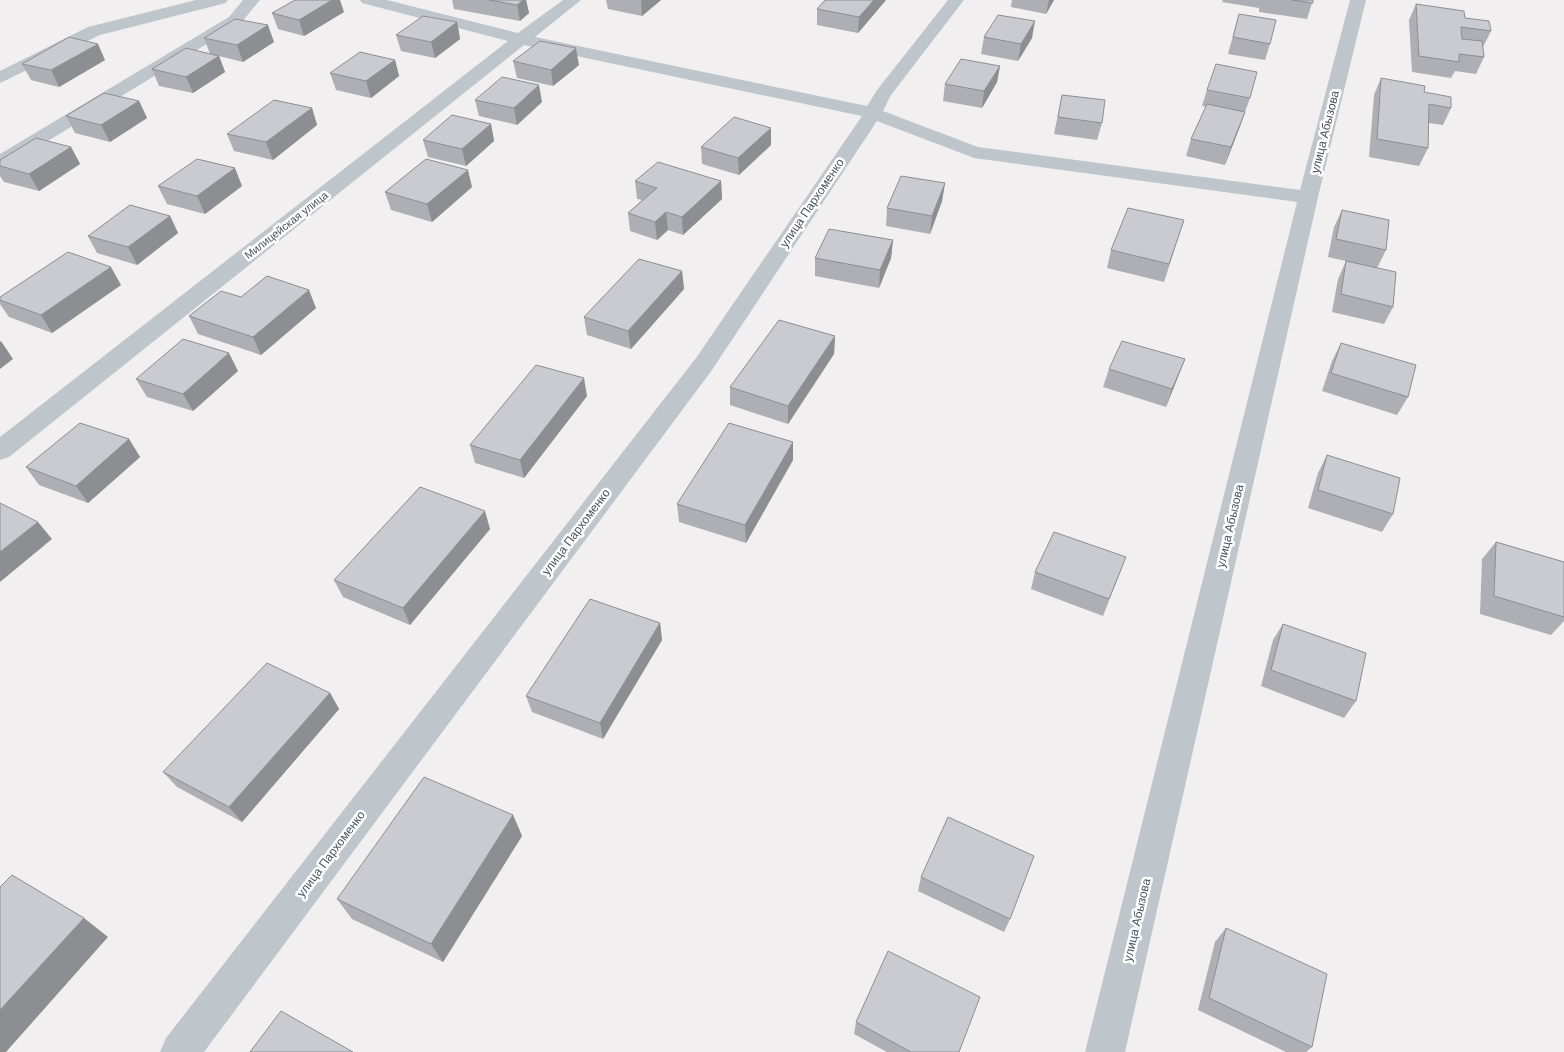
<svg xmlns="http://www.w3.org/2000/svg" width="1564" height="1052" font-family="Helvetica,sans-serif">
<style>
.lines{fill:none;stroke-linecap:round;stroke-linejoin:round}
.minor{fill:#bec6cc;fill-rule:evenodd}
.wall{fill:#adafb4}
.shaded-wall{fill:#8d8e92}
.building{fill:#c9cbd1;stroke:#8d8e92}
.labels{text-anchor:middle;stroke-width:5;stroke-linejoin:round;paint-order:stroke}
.far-street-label{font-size:11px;fill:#48525a;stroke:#fff}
.street-label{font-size:12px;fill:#48525a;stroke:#fff}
</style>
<rect width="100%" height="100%" fill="#f1efef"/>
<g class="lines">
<g class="minor">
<path d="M196,0H228L226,3L100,35L0,83V71L88,27Z"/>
<path d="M243,0H260L241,23L7,166L0,168V154L229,17Z"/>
<path d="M360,0H387L518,33L563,0H581L535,37L867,106L877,90L948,0H964L891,95L883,111L978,147L1300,190L1350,0H1366L1318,197L1125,1052H1085L1297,202L974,158L877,121L712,370L204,1052H160L166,1038L696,358L862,116L524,45L9,457L0,460V437L508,41L362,3Z"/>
</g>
</g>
<g class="wall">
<path d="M452,0H526L529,13L520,21L454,9Z"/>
<path d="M606,0H661L642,16L608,9Z"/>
<path d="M886,0L858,33L817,25V9Z"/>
<path d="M1012,0H1054L1046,14L1011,7Z"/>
<path d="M1223,0H1313L1307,19L1259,12V8L1222,2Z"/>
<path d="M1416,4L1465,18L1491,31L1483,47L1484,57L1476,74L1455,71L1451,78L1412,72L1409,20Z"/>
<path d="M344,12L304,36L278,29L272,13Z"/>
<path d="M1239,14L1270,44L1265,60L1228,54Z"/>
<path d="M457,22L460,39L435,58L401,51L396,35Z"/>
<path d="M984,37L1032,38L1018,61L981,54Z"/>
<path d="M204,38L274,42L243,62L219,56L225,72L193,93L159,86L152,69L210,54Z"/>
<path d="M105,60L59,87L31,80L22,64Z"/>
<path d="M395,60L399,76L371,98L336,90L330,73Z"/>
<path d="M513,61L579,65L553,86L517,78Z"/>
<path d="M1000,66L997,82L982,108L943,101L945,84Z"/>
<path d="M1381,78L1424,92L1451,108L1443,125L1428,123V148L1419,166L1369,157L1374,95Z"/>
<path d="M1207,90L1250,98L1239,129L1225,165L1186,156L1191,139L1206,107L1202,106Z"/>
<path d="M1062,95L1102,123L1097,140L1054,134Z"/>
<path d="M475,100L542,102L517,125L479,116Z"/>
<path d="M139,101L147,118L110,142L75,133L66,116Z"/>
<path d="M312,108L317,125L273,160L234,151L227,134Z"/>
<path d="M491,124L494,141L466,166L428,157L423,140Z"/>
<path d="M771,145L739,175L702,164L701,147Z"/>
<path d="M71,147L80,164L39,191L4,182L0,176V160Z"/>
<path d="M635,181H721L722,199L683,235L668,230L657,240L630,231L628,213L642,200L637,199Z"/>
<path d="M945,183L942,201L930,234L886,226L887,208Z"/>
<path d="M158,186H242L205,214L167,204Z"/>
<path d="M472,187L432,222L391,210L385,192Z"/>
<path d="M1342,210L1386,250L1377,268L1393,307L1384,324L1332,312L1338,279L1346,261L1328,257L1334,227Z"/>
<path d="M170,216L178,233L137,265L97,253L88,236Z"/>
<path d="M1184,220L1164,282L1107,268L1111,250Z"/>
<path d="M893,240L891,258L879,288L815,276V258Z"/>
<path d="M682,271L684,289L631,349L587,335L584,317Z"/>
<path d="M121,285L52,333L9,317L0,304V297Z"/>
<path d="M241,297L316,308L261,355L198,334L189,316Z"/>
<path d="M835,336L834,354L788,424L730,405V387Z"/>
<path d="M1341,343L1408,397L1397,415L1322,391L1332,361Z"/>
<path d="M1185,359L1166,407L1103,387L1109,369Z"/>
<path d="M238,371L193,411L147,397L136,379Z"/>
<path d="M587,396L524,478L475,463L470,445Z"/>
<path d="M129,439L140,457L88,503L39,485L26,467Z"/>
<path d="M1327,455L1393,514L1382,532L1308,508L1318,473Z"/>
<path d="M793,460L746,543L679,522L677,504Z"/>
<path d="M490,529L410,625L343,597L334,580Z"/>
<path d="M1496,542L1564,562V621L1551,635L1480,614L1482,559Z"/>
<path d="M1126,557L1103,616L1031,589L1035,572Z"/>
<path d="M660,623L662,640L603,739L532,712L526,696Z"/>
<path d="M1283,624L1356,701L1344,718L1261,686L1273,640Z"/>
<path d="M330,693L339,709L242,822L177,787L163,772Z"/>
<path d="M513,815L522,836L443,962L352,919L337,899Z"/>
<path d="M921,877L1010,919L1004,932L918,891Z"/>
<path d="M1226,928L1312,1047L1306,1052H1286L1198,1010L1215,942Z"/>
<path d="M856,1022L959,1052H887L854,1034Z"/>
</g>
<g class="shaded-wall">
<path d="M332,0H340L344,12L304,36L299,20Z"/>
<path d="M523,0H526L529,13L520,21L517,5Z"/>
<path d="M641,0H661L642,16Z"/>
<path d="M874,0H886L858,33L859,17Z"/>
<path d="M1049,0H1054L1046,14Z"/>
<path d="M1035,21L1032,38L1018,61L1021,44Z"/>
<path d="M457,22L460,39L435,58L431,42Z"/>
<path d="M268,25L274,42L243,62L237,45Z"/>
<path d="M98,44L105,60L59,87L51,70Z"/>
<path d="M576,48L579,65L553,86L551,70Z"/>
<path d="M219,56L225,72L193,93L186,77Z"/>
<path d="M395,60L399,76L371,98L366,81Z"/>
<path d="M1000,66L997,82L982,108L984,91Z"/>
<path d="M539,85L542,102L517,125L514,108Z"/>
<path d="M139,101L147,118L110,142L101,125Z"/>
<path d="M312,108L317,125L273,160L266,142Z"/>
<path d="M1245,112L1239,129L1225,165L1231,147Z"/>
<path d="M491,124L494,141L466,166L462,149Z"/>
<path d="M771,128V145L739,175L738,158Z"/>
<path d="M71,147L80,164L39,191L29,174Z"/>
<path d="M235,168L242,186L205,214L197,196Z"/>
<path d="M468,170L472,187L432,222L427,204Z"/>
<path d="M721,181L722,199L683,235L682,217Z"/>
<path d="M945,183L942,201L930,234L932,216Z"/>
<path d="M666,212L668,230L657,240L655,222Z"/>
<path d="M170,216L178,233L137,265L128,247Z"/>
<path d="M893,240L891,258L879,288L880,270Z"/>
<path d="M111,267L121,285L52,333L41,315Z"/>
<path d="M682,271L684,289L631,349L628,331Z"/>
<path d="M309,290L316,308L261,355L253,337Z"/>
<path d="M835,336L834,354L788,424V406Z"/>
<path d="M1,341L13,359L0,369V342Z"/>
<path d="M229,353L238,371L193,411L183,394Z"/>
<path d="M1185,359L1178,377L1166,407L1172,389Z"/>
<path d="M584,378L587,396L524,478L520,460Z"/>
<path d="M129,439L140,457L88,503L76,486Z"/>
<path d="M793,442V460L746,543L745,525Z"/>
<path d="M485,511L490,529L410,625L403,608Z"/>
<path d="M38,522L52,539L0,582V552Z"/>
<path d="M660,623L662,640L603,739L600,723Z"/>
<path d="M330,693L339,709L242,822L229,807Z"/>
<path d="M513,815L522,836L443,962L431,944Z"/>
<path d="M84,918L108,937L6,1052H0V1010Z"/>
</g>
<g class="building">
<path d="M295,0H332L299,20L272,13Z"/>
<path d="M489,0H523L517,5Z"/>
<path d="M825,0H874L859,17L817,9Z"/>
<path d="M1292,0H1313V3Z"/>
<path d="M1416,4L1464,11L1465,18L1489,21L1491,31L1461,27L1462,39L1482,41L1484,57L1459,54V62L1419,56Z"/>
<path d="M1239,14L1276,20L1270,44L1233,37Z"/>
<path d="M998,15L1035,21L1021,44L984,37Z"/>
<path d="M423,16L457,22L431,42L396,35Z"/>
<path d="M235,19L268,25L237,45L204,38Z"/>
<path d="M69,37L98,44L51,70L22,64Z"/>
<path d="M540,41L576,48L551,70L513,61Z"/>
<path d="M186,48L219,56L186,77L152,69Z"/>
<path d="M360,52L395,60L366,81L330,73Z"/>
<path d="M961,59L1000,66L984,91L945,84Z"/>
<path d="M1216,64L1257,72L1250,98L1207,90Z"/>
<path d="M502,77L539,85L514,108L475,100Z"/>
<path d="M1381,78L1425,86L1424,92L1451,97V108L1429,104L1428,148L1377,139Z"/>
<path d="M104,93L139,101L101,125L66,116Z"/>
<path d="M1062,95L1105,100L1102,123L1058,117Z"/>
<path d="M274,100L312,108L266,142L227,134Z"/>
<path d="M1207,104L1245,112L1231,147L1191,139Z"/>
<path d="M452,115L491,124L462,149L423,140Z"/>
<path d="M734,117L771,128L738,158L701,147Z"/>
<path d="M36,138L71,147L29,174L0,166V160Z"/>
<path d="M197,159L235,168L197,196L158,186Z"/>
<path d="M426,159L468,170L427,204L385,192Z"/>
<path d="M658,162L721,181L682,217L666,212L655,222L628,213L657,188L635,181Z"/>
<path d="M901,176L945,183L932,216L887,208Z"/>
<path d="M130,205L170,216L128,247L88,236Z"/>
<path d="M1128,208L1184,220L1169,264L1111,250Z"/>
<path d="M1342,210L1389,220L1386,250L1336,239Z"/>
<path d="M829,229L893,240L880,270L815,258Z"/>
<path d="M68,252L111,267L41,315L0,300V297Z"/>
<path d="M639,259L682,271L628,331L584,317Z"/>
<path d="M1346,261L1396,272L1393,307L1341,294Z"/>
<path d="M267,276L309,290L253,337L189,316L221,291L241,297Z"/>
<path d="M779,320L835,336L788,406L730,387Z"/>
<path d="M183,339L229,353L183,394L136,379Z"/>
<path d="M1122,341L1185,359L1172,389L1109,369Z"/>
<path d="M1341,343L1416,365L1408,397L1331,373Z"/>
<path d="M536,365L584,378L520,460L470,445Z"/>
<path d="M80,423L129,439L76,486L26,467Z"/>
<path d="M729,423L793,442L745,525L677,504Z"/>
<path d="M1327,455L1400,478L1393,514L1318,490Z"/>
<path d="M420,487L485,511L403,608L334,580Z"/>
<path d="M0,503L38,522L0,552Z"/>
<path d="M1054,532L1126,557L1109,599L1035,572Z"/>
<path d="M1496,542L1564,562V617L1494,596Z"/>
<path d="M590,599L660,623L600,723L526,696Z"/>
<path d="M1283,624L1366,653L1356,701L1271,670Z"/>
<path d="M267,663L330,693L229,807L163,772Z"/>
<path d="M424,777L513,815L431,944L337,899Z"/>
<path d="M948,817L1034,856L1010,919L921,877Z"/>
<path d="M12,875L84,918L0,1010V887Z"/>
<path d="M1226,928L1327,974L1312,1047L1209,998Z"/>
<path d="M888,951L980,997L959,1052H911L856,1022Z"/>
<path d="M281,1011L353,1052H250Z"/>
</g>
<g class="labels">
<g class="far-street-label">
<text transform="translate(286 225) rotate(-38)" y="4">Милицейская улица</text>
</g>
<g class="street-label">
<text transform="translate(1325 132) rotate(-76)" y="4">улица Абызова</text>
<text transform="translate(812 203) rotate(-56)" y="4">улица Пархоменко</text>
<text transform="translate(1230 526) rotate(-77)" y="4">улица Абызова</text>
<text transform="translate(576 532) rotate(-53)" y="4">улица Пархоменко</text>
<text transform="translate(331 854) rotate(-53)" y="4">улица Пархоменко</text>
<text transform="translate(1137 920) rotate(-77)" y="4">улица Абызова</text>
</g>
</g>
</svg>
